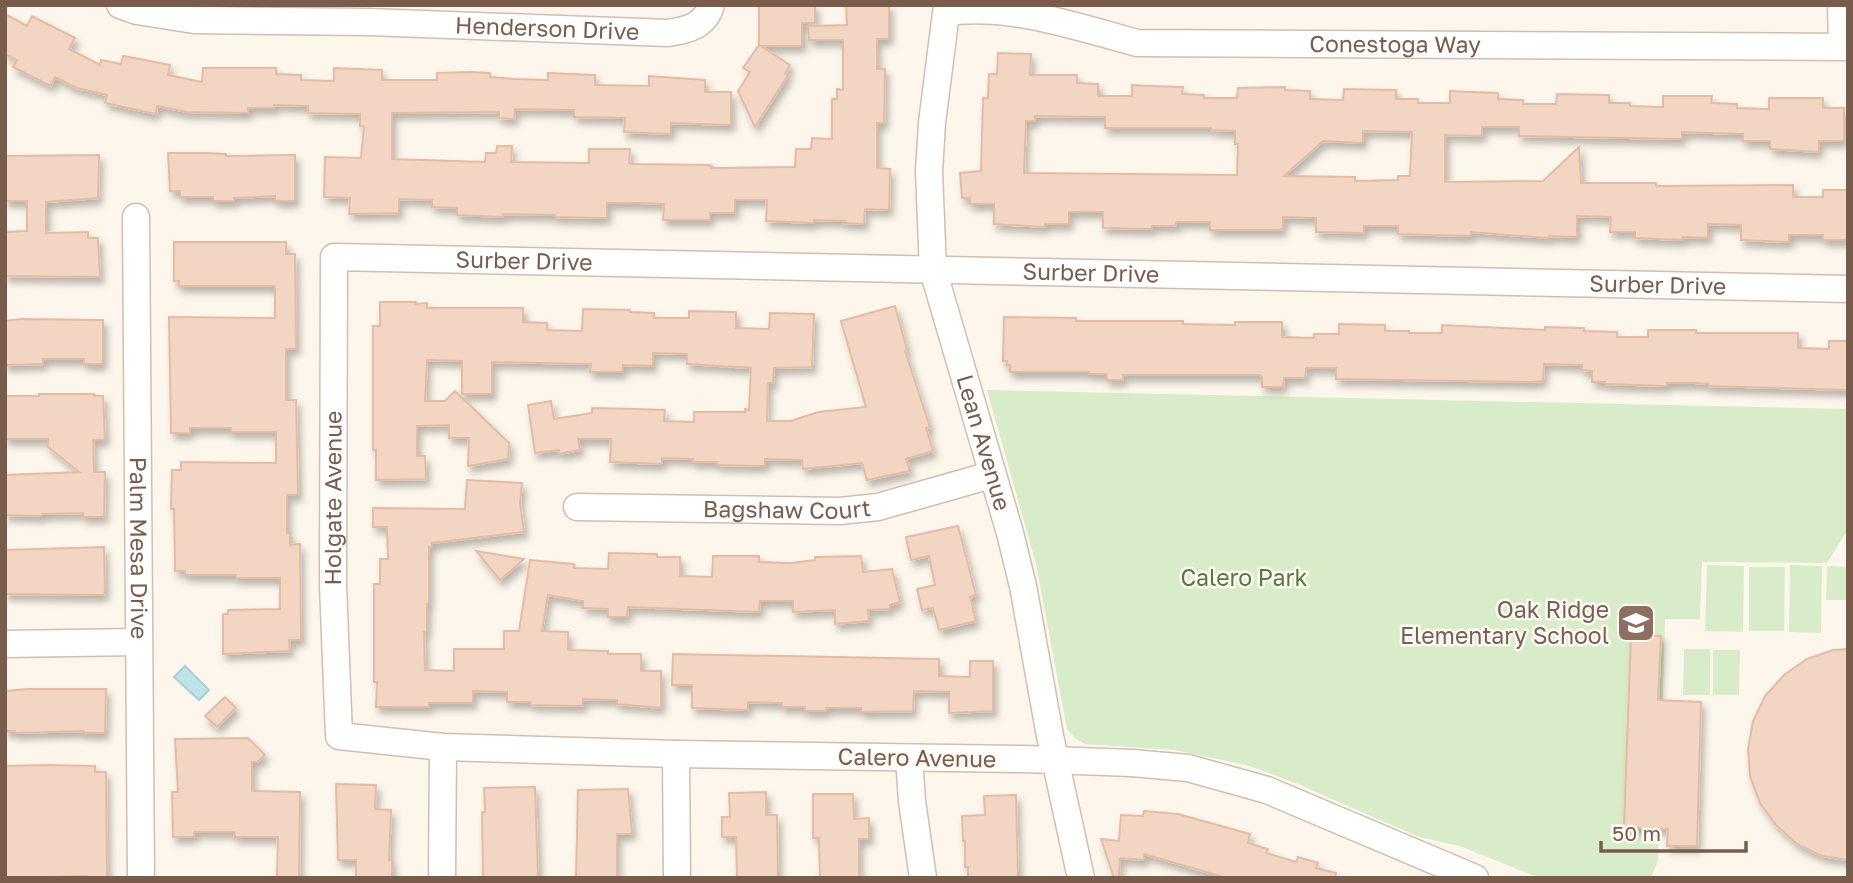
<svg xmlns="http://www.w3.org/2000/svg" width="1853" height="883" font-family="'Golos Text',sans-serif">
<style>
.green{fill:#d8ecc9}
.water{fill:#bfe3e8;stroke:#a5d3da;stroke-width:2}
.building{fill:#f3d5c3;stroke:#e6bba3;stroke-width:2;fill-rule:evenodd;filter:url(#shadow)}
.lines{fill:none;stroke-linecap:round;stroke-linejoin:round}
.minor-casing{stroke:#d1beb0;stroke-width:29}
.minor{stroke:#fff;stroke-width:26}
.labels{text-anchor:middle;stroke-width:5;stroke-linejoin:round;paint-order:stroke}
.street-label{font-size:23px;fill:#7a5c4d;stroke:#fffaf3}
.park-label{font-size:23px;fill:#537a41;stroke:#fffaf3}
.education-label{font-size:23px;fill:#785e54;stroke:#fffaf3;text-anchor:end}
</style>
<defs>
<filter id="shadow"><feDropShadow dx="3.5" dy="6" stdDeviation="3.5" flood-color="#0004"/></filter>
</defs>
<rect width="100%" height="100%" fill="#fdf6ec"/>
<g class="green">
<path d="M987,390L1848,409V529L1827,563L1702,562L1700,619H1665L1658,861L1651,878H1540L1460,846L1419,837L1298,784L1250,766L1175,750L1085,744L1075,738L1067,729L1036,564Z"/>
<path d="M1707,565L1744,566L1743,632L1705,631Z"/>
<path d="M1790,565L1822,566L1821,633L1789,632Z"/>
<path d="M1827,566L1848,567V600H1826Z"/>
<path d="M1749,567H1785L1784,631H1749Z"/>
<path d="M1684,649H1710V695H1683Z"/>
<path d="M1713,650H1740L1739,695H1713Z"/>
</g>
<path class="water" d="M185,666L209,690L199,700L174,677Z"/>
<g class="building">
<path d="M759,5H815V23H802V46H761L790,65L785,74L788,75L755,127L738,91L750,72L743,68L759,45Z"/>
<path d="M846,5H889V39H877V69H885L884,123H877V168L890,169L889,210L865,209L864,224L844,223L845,221L814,220V223L766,221L767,200H735V213H710V220H663L664,204L639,203H607V218L555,217V215L503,214V217L457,215V208L432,207V200L399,199V213L349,214L350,198L324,197L325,157L361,158L364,127L360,126V114L308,113V106L274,105L273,108H248V113L187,112L157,106L156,114L105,103L107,95L77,88L55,77L51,86L13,67L17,60L5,54V14L27,26L32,16L75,38L69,49L100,65L101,60L121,64L123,56L150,61L170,65L168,75L202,82L203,68H276V74L301,75V80L334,81V68L382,70V80H437V73L470,72L490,73V77L515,79L548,80V73L595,75V85L649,86V76L705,80V92H731V125L671,123V134L624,132L625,118L574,117V110L515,109L514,119L499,118V112L392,113V159L485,162L486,153H496L497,146H512L511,162L589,163V149H630L629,163L632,164L711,165L708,166H712V168L795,167L796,149H811L812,138L832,139V99H837V89L843,90V40H809L808,26L847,25Z"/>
<path d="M998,53L1031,54L1030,75H1077V83L1098,84V96H1132V85L1151,86L1183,87L1182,94L1204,95V98H1237L1238,88L1285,87V90L1310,91V99L1343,100L1344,89L1396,90V99H1418V103H1450V91L1471,92L1498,93V99L1523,100V104H1556L1557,94L1609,95V103H1630V106L1663,107V96H1712L1711,103L1737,104V108L1769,109V98H1823V108H1844V141H1819V152L1770,149V141H1743V134L1682,132V139L1519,136V127H1482V136L1445,135V182L1543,181L1579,147L1581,183H1656V186L1793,185V197H1823V190H1848V240H1823V235H1789V242L1741,240V225L1708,224V238L1683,237V240L1635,238V232H1610L1611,217L1577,216V237L1549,236V238L1471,232V236L1398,234V226H1364V233L1316,232V218L1283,217V229L1279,230H1210V222H1176V226H1152V229L1103,228V212H1069V224H1045V227L994,224V204H970V198H962L960,173L981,171L983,98H988L989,74H997ZM1035,116L1105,117V128H1211V130L1235,131V144H1238L1237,175L1024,173L1026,121H1035ZM1363,131L1412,132L1410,176H1398V180L1355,181V177L1284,176L1323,141L1363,143Z"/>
<path d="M168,153H206L226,154V156L295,155V201H275V196L234,198V201H213V197H180V191H170Z"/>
<path d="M99,155L98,198L46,202V233L88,232V238H98L100,277L5,276V232L27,231V201H5V156Z"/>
<path d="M174,242H286V254H295L296,349H286V400H296L298,495H287V533H290V545L300,544L301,640H289L290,651L223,654V614H228V610L280,609V578H236V575H185V571H175L174,509H171L172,470H181V462L276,463V432H231V428H190V433H171L169,317L275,318V286H179V281H174Z"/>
<path d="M380,302H416V304L427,303V308H523V322L547,323V330L582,331L583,309L630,310V312L654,313V318H689V311L736,312V328L769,329L770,313L814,314L812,367L774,368L773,383H768L767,421H791L818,412L866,407L841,321L895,306L907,350L905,351L930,427L926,428L933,451L906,459L910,471L867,480L862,463L803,469L802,460L765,459V466L717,465V462H693V459L662,458V464L610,462L611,439H578L580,450L559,454V450L535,453L528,405L551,401L554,419L592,413V408L636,409L665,410L664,421L694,422V412H745V409L749,410L751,368L687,364V354L653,353V366L623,365V372H590L591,364L492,362V394H462V361L427,360L425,401H445L455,391L509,443L508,459L468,466L469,438H449V425L417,426V456H425L426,479L376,480V450H373V326H380Z"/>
<path d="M1004,317L1076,318V321H1183V324L1235,325V322H1282V337L1314,338V334H1339V324L1385,325V331H1409V333H1442V325L1545,330V327L1584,328V331L1617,332V337H1648V330H1696V333H1798V348L1829,349V341H1848V390L1708,386V384L1695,383H1667V386L1605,384V382H1592V371L1582,370V365L1544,364L1543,381L1531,382L1336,379V368H1306L1305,378H1284L1283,387H1262V377L1260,375H1123V380H1107V374H1089V372H1010V365H1007V361H1003Z"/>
<path d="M21,319L103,320V364H84V359H43V364L5,365V321Z"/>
<path d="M39,394H94V396H103L105,440H93L94,472H105L104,517H83V513L42,514V516L5,515V475L79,472L48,447V439H5V396H39Z"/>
<path d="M467,480L522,483L520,503L524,532L432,543V547H429V604H427V632H424L425,670L454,671V649H504V631H519L530,560L574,564V568L608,569L609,553L657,554V557H680V576L712,577L713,556H759V562L791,563L815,560V557L861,556L863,572L892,569L900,602L890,605V609L868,610L869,621L835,624V610L793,612V601H760L759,612L628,607L627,617H608V609L583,608V601L548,595L542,631L568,632V650L608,651V654H641V671H661V708L617,704V700L583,699V706L531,705V702H507V692L473,691V703H429V707H376L377,682H374V584H380V559H388L387,527H373V508L465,509Z"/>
<path d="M958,526L976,595L970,597L976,621L939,630L933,608L922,610L917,589L935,585L929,556L911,560L906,537Z"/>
<path d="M104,547L105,593L103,595L5,594V550Z"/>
<path d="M476,551L524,559L500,580Z"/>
<path d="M1631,635L1661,636L1658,700L1701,702L1697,846H1667L1668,829L1624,827Z"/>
<path d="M1848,649V860L1822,856L1797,844L1776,825L1760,803L1750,776L1748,749L1753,721L1765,696L1784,675L1807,659L1833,650Z"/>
<path d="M673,654L939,659V676L970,677V661H993V711L949,713V692L914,691L913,711L861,712V708H826V711H805V707H782V703L748,702V710L692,708V685H672Z"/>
<path d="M28,689H106L105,733H84V731L15,733V731H5V691Z"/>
<path d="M225,697L236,708L217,727L205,716Z"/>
<path d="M248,738L265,755L257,762H252V791L300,792L299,878H277L278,837H235L234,832H194V837H173L172,792H178L175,739Z"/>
<path d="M45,765L95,766V772H106L107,878H87V876L5,878V766Z"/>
<path d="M336,784L376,785L375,809L391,810L389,860H392V878H356V860H338Z"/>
<path d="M535,787L538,878H483L482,812H485L484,788Z"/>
<path d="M628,789L632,834H617V878H576L578,790Z"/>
<path d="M766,792V815H777L778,878H737L736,837H722V817H730L729,793Z"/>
<path d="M813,794H853L854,819L869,818V839H859V878H820L819,838H813Z"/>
<path d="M1016,795L1018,878H968V867H965V841H963L962,816L985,815L984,796Z"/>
<path d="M1144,811L1178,814L1250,834L1248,843L1268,849L1266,853L1296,862L1298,857L1318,863L1316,868L1336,873L1335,878H1227L1144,854V860L1120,858L1119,878H1114L1101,839L1119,841L1121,815L1143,816Z"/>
</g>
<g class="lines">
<defs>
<g id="minor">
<path id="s1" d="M120,5L137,11L194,20L369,22L668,33C688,30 705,26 711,5"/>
<path id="s2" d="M947,5L932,123L929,171L933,270L1010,533L1023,586L1050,736L1081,878"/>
<path d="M1841,5L1842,46"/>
<path id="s3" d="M947,12C1013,4 1074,26 1137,43L1848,47"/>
<path id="s4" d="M136,217L141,878"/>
<path id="s5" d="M577,507L840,511L878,507L991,475"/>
<path d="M5,644L139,642"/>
<path d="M676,754L677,878"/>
<path d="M909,758L912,801L923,878"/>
<path d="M442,878L443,747"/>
<path id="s6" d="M1475,878L1267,790L1188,768L1132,763L1024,759L676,754L443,747L339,736L333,585L334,257L1848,289"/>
</g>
</defs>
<use href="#minor" class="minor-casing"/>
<use href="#minor" class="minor"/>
</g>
<defs>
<symbol id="school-square" viewBox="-11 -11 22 22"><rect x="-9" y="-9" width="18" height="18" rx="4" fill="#8d6e63" stroke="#fffaf3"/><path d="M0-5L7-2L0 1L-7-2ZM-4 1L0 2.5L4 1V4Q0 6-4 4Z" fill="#fff"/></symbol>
</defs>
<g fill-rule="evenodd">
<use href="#school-square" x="1614" y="601" width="44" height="44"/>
</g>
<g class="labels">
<g class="street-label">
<text dy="8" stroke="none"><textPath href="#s1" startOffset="429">Henderson Drive</textPath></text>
<text dy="8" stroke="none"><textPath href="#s3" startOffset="452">Conestoga Way</textPath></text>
<text dy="8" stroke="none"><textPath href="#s6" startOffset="1827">Surber Drive</textPath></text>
<text dy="8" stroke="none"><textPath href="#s6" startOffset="2394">Surber Drive</textPath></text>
<text dy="8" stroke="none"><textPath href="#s6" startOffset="2961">Surber Drive</textPath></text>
<text dy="8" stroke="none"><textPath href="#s2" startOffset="446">Lean Avenue</textPath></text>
<text dy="8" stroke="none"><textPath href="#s6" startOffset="1396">Holgate Avenue</textPath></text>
<text dy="8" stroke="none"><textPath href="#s5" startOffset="210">Bagshaw Court</textPath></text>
<text dy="8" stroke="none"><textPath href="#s4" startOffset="331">Palm Mesa Drive</textPath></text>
<text transform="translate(917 758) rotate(1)" y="8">Calero Avenue</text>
</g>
<g class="park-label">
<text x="1244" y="586">Calero Park</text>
</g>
<g class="education-label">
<text x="1609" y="618">Oak Ridge<tspan x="1609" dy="26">Elementary School</tspan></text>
</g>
</g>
<rect width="1853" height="883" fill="none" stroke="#7a5c4d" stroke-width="14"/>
<path d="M1601 841v10h145v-10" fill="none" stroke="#7a5c4d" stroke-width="3.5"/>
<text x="1612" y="841" font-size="21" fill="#7a5c4d" stroke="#fffaf3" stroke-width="5" paint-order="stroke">50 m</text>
</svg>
